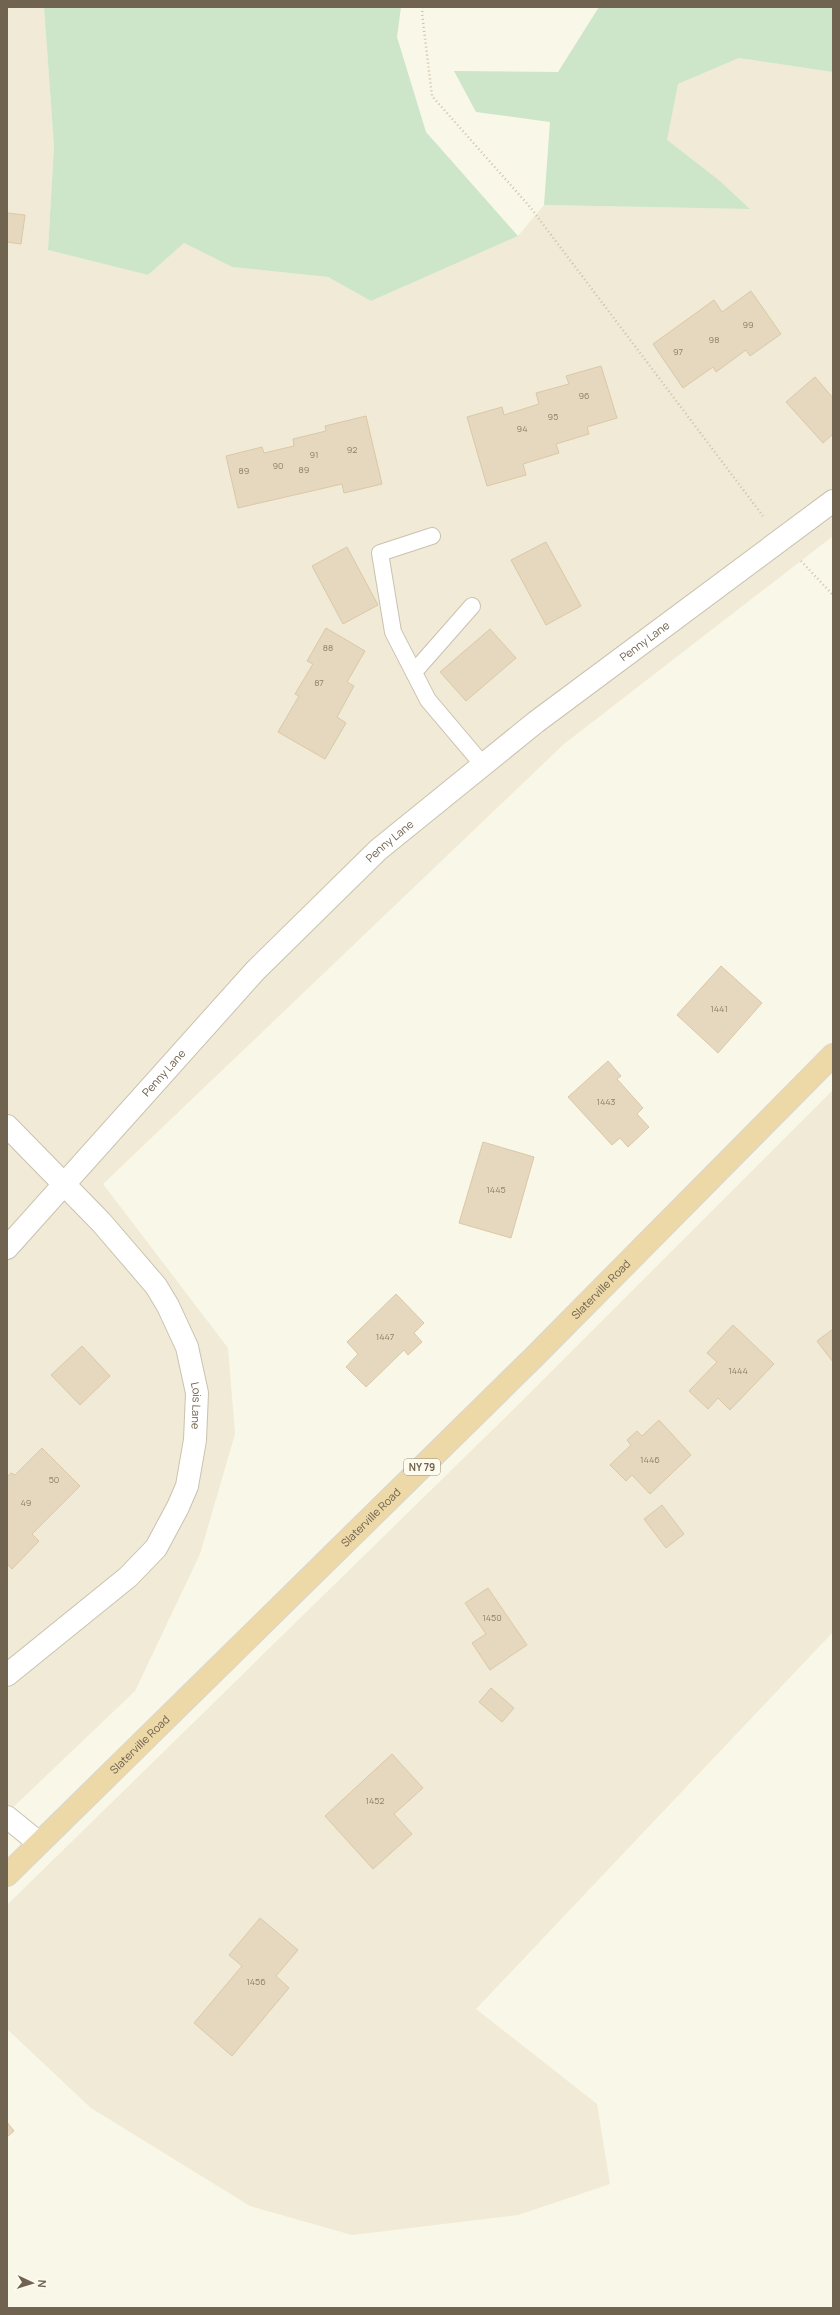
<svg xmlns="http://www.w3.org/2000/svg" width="840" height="2315" font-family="Manrope,sans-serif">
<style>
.residential{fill:#f0ead7}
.green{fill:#cde5c8}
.building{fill:#e6d8be;stroke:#dbc8a6}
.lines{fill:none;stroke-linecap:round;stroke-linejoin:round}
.service-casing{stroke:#cac2af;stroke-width:18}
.minor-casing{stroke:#cac2af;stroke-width:24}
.trunk-casing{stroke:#dad6d1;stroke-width:24}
.path{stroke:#d0c1a6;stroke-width:2.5;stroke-dasharray:1 3;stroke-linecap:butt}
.service{stroke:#fff;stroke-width:16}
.minor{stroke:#fff;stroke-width:22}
.trunk{stroke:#edd8a8;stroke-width:22}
.labels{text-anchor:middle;stroke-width:3.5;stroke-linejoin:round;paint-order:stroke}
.number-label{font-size:9px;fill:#8e806b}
.shield{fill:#fdfaee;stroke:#9a907f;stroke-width:1}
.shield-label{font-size:10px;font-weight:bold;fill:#70634f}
.street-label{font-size:11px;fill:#70634f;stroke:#fdfaee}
</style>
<rect width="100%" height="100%" fill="#f9f7e8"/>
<g class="residential">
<path d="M7,7H44L54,146L48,250L148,275L184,243L232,267L328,277L371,301L518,236L544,205L750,209L720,181L666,140L678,84L739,58L833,72V536L564,744L103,1184L228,1348L235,1434L200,1554L135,1691L7,1813Z"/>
<path d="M833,1090V1632L476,2009L597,2104L610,2184L518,2215L352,2235L250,2206L91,2108L7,2029V1905L516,1407Z"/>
</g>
<g class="green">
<path d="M44,7H401L397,37L426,132L518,236L371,301L328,277L232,267L184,243L148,275L48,250L54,146Z"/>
<path d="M599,7H833V72L739,58L678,84L667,140L720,181L750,209L544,205L550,122L476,112L454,71L558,72Z"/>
</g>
<g class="building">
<path d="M7,213L25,215L21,244L7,242Z"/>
<path d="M751,291L781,334L750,356L746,350L716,372L713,367L683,388L653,344L714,300L722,312Z"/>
<path d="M601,366L617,418L587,427L589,434L556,444L559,453L523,464L526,475L487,486L467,417L502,407L504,415L539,404L536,393L569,384L566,376Z"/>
<path d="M815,377L833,398V434L823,443L786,402Z"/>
<path d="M366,416L382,484L344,493L342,484L238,508L226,456L262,447L264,453L294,446L293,439L326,431L325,426Z"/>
<path d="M546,542L581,606L546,625L511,560Z"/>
<path d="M347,547L378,605L343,624L312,566Z"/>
<path d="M326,628L365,651L347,682L354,686L337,717L346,723L325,759L278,732L299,696L295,694L313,664L307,661Z"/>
<path d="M490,629L516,658L466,701L440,672Z"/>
<path d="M721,966L762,1003L718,1053L677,1015Z"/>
<path d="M608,1061L621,1076L617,1079L643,1108L637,1114L649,1127L628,1147L620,1138L612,1145L568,1097Z"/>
<path d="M483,1142L534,1157L511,1238L459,1223Z"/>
<path d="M396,1294L424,1323L414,1333L422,1342L408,1355L404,1350L366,1387L346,1367L358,1354L347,1342Z"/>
<path d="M733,1325L774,1364L730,1410L718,1398L708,1409L689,1391L717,1362L707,1353Z"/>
<path d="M833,1329V1362L817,1341Z"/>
<path d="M82,1346L110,1376L80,1405L51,1375Z"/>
<path d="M659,1420L691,1455L650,1494L632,1475L626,1481L610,1465L631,1445L627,1440L637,1431L642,1436Z"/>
<path d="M42,1448L80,1486L32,1534L39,1541L12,1569L7,1564V1477L11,1473L15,1475Z"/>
<path d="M662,1505L684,1534L666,1548L644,1519Z"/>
<path d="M488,1588L527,1645L490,1670L472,1643L486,1634L465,1603Z"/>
<path d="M491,1688L514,1708L502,1722L479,1702Z"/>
<path d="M392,1754L423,1788L394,1814L412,1834L373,1869L325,1816Z"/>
<path d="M260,1918L298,1950L276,1976L289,1988L232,2056L194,2023L242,1966L229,1955Z"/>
<path d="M7,2122L14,2131L7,2137Z"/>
</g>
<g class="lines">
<defs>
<g id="service">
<path d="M432,536L380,553L393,632L428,700L483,765"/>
<path d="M414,672L472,606"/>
</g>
<g id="minor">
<path id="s1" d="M7,1126L101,1222L156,1286L168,1306L187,1347L197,1393L195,1440L187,1486L178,1507L156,1548L128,1577L7,1675"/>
<path id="s2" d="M7,1248L255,971L378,850L536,722L833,501"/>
<path d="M7,1817L39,1843"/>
</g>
<g id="trunk">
<path id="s3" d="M7,1875L536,1355L833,1055"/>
</g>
</defs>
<use href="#service" class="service-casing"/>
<use href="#minor" class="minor-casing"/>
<use href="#trunk" class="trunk-casing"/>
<g class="path">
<path d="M423,7L422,13L432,96L530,207L763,516"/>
<path d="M801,561L833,595"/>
</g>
<use href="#service" class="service"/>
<use href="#minor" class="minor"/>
<use href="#trunk" class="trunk"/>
</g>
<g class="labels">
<g class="number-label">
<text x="748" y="328">99</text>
<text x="714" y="343">98</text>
<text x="678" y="355">97</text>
<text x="584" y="399">96</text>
<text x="553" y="420">95</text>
<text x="522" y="432">94</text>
<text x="352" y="453">92</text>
<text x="314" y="458">91</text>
<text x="278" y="469">90</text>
<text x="304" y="473">89</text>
<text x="244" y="474">89</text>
<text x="328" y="651">88</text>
<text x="319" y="686">87</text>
<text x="719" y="1012">1441</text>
<text x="606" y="1105">1443</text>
<text x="496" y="1193">1445</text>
<text x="385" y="1340">1447</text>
<text x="738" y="1374">1444</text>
<text x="650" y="1463">1446</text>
<text x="54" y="1483">50</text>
<text x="26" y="1506">49</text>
<text x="492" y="1621">1450</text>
<text x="375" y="1804">1452</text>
<text x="256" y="1985">1456</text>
</g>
<rect class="shield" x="404" y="1459" width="36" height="16" rx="3"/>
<g class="shield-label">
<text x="422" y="1471">NY 79</text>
</g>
<g class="street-label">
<text dy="4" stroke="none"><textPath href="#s2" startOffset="883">Penny Lane</textPath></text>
<text dy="4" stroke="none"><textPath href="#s2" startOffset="559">Penny Lane</textPath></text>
<text dy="4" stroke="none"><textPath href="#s2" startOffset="235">Penny Lane</textPath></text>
<text dy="4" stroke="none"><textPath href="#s3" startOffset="834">Slaterville Road</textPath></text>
<text dy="4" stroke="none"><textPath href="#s1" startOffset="347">Lois Lane</textPath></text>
<text dy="4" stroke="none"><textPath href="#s3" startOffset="510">Slaterville Road</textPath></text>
<text dy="4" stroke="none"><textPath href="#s3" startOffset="186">Slaterville Road</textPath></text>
</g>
</g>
<rect width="840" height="2315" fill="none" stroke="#70634f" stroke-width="16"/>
<g transform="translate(32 2283) rotate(94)" stroke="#fdfaee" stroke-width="3" paint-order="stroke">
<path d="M0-3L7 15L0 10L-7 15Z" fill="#70634f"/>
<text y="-6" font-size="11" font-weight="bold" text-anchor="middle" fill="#70634f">N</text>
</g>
</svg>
